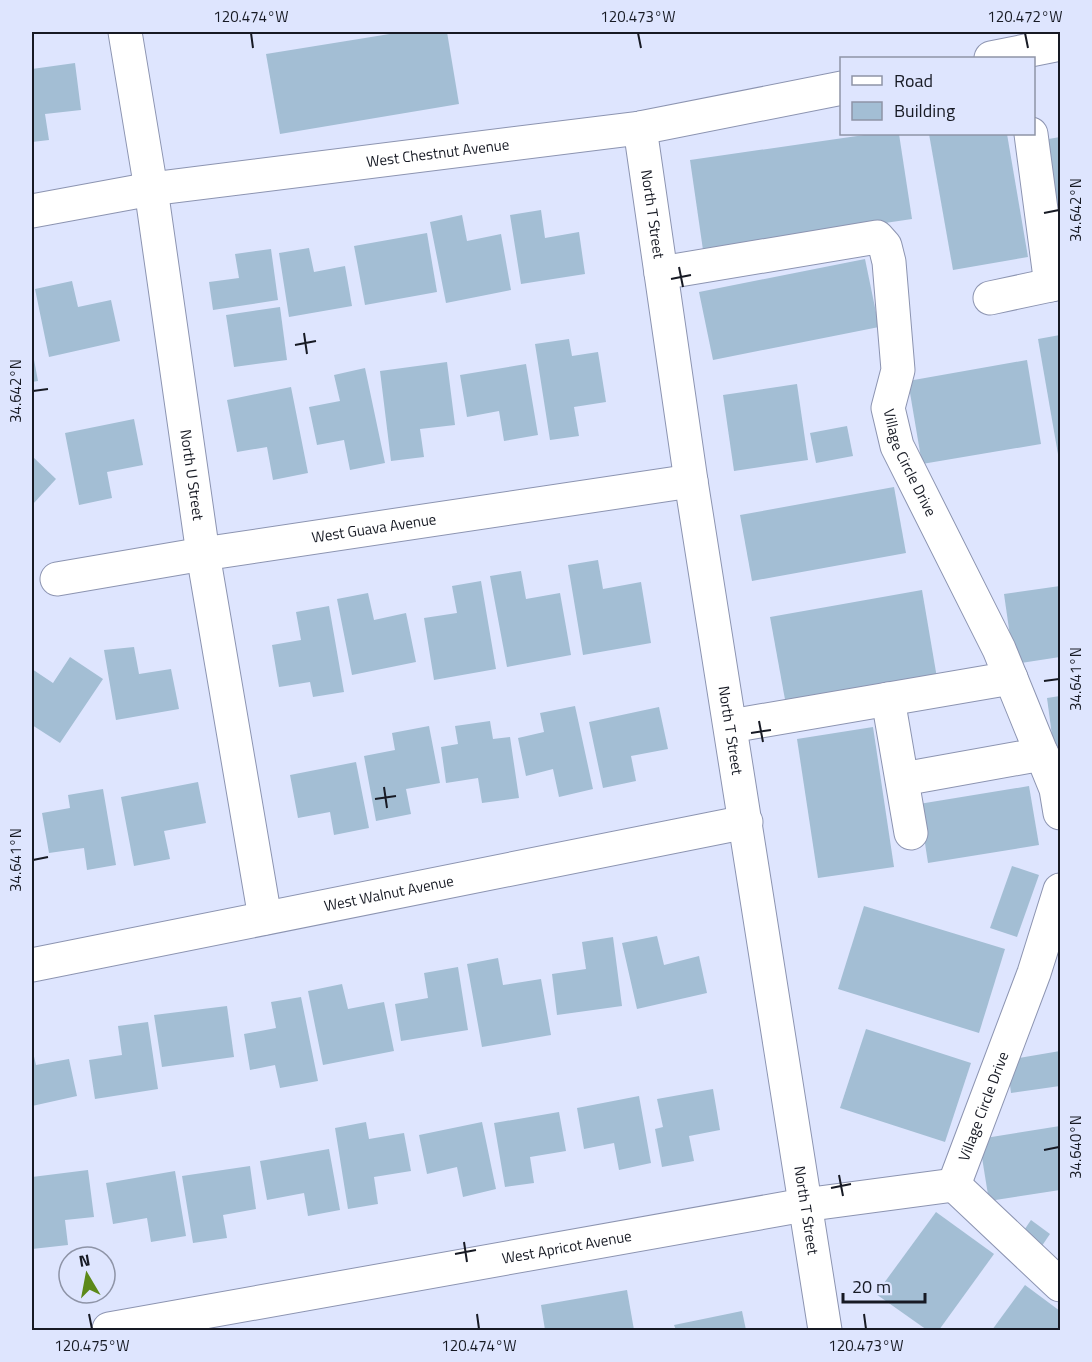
<svg xmlns="http://www.w3.org/2000/svg" width="1092" height="1362" font-family="'Titillium Web',sans-serif">
<style>
.building{fill:#a3bed4}
.lines{fill:none;stroke-linecap:round;stroke-linejoin:round}
.minor-casing{stroke:#8c94b1;stroke-width:35}
.minor{stroke:#fff;stroke-width:33}
.ticks{fill:none;stroke:#171a24;stroke-width:2}
.labels{text-anchor:middle;stroke-width:4.5;stroke-linejoin:round;paint-order:stroke}
.street-label{font-size:15px;fill:#171a24;stroke:#dee5fe}
.neatline{fill:none;stroke:#171a24;stroke-width:2}
.ticks-label{font-size:15px;text-anchor:middle;fill:#171a24}
</style>
<rect width="100%" height="100%" fill="#dee5fe"/>
<g class="building">
<path d="M402,32H447L459,104L280,134L266,54Z"/>
<path d="M75,63L81,110L45,114L49,140L32,142V69Z"/>
<path d="M871,134H899L912,219L703,250L690,160Z"/>
<path d="M929,134H1007L1028,257L953,270Z"/>
<path d="M1060,137V228L1052,229L1037,141Z"/>
<path d="M541,210L545,238L579,232L585,274L521,284L510,215Z"/>
<path d="M462,215L467,241L501,234L511,290L446,303L430,222Z"/>
<path d="M427,233L437,292L365,305L354,246Z"/>
<path d="M309,248L314,272L345,266L352,306L289,317L279,253Z"/>
<path d="M271,249L278,300L213,310L209,282L239,278L235,254Z"/>
<path d="M865,259L879,327L713,360L699,292Z"/>
<path d="M72,281L78,307L111,300L120,341L49,357L35,289Z"/>
<path d="M280,307L287,360L234,367L226,315Z"/>
<path d="M1060,335V460H1059L1038,339Z"/>
<path d="M569,339L572,356L598,352L606,402L574,407L579,436L550,440L535,344Z"/>
<path d="M32,349L38,381L32,382Z"/>
<path d="M1027,360L1041,444L922,464L908,381Z"/>
<path d="M447,362L455,425L420,429L424,457L391,461L380,371Z"/>
<path d="M526,364L538,435L504,441L499,411L467,417L460,375Z"/>
<path d="M365,368L385,463L350,470L344,440L317,445L309,407L340,401L334,375Z"/>
<path d="M797,384L808,460L734,471L723,395Z"/>
<path d="M291,387L308,473L273,480L267,447L237,452L227,400Z"/>
<path d="M134,419L143,465L107,472L112,498L79,505L65,433Z"/>
<path d="M847,426L853,456L816,463L810,433Z"/>
<path d="M32,456L56,479L33,504L32,502Z"/>
<path d="M894,487L906,553L752,581L740,515Z"/>
<path d="M598,560L603,589L641,582L651,643L583,655L568,565Z"/>
<path d="M521,571L526,599L560,593L571,655L507,667L490,576Z"/>
<path d="M481,581L496,669L434,680L424,618L457,613L452,586Z"/>
<path d="M1060,586V657L1014,664L1004,594Z"/>
<path d="M922,590L937,678L786,705L770,617Z"/>
<path d="M368,593L374,620L406,613L416,662L352,675L337,599Z"/>
<path d="M329,606L344,692L313,697L310,682L279,687L272,645L301,640L296,612Z"/>
<path d="M134,647L139,674L171,669L179,709L116,720L104,650Z"/>
<path d="M70,657L103,679L60,743L32,725V669L53,683Z"/>
<path d="M1060,696V779L1058,780L1047,698Z"/>
<path d="M575,706L593,789L559,797L553,769L526,776L518,738L544,732L540,713Z"/>
<path d="M659,707L668,749L631,756L636,781L603,788L589,722Z"/>
<path d="M490,721L493,739L510,737L519,798L482,803L478,778L446,783L441,747L458,744L455,726Z"/>
<path d="M429,726L440,783L406,789L411,814L376,821L364,756L395,750L392,733Z"/>
<path d="M873,727L894,867L818,878L797,739Z"/>
<path d="M356,762L369,828L334,835L330,812L298,818L290,775Z"/>
<path d="M198,782L206,823L164,831L170,859L134,866L121,797Z"/>
<path d="M1029,786L1039,845L928,863L919,804Z"/>
<path d="M103,789L116,865L87,870L84,848L49,853L42,813L70,808L68,795Z"/>
<path d="M1012,866L1039,875L1017,937L990,928Z"/>
<path d="M864,906L1005,949L979,1033L838,989Z"/>
<path d="M657,936L664,965L699,956L707,993L637,1009L622,943Z"/>
<path d="M613,937L622,1006L557,1015L552,974L586,969L582,942Z"/>
<path d="M498,958L503,985L541,979L551,1035L482,1047L467,964Z"/>
<path d="M458,967L468,1030L401,1041L395,1004L428,998L424,973Z"/>
<path d="M342,984L348,1009L384,1002L394,1051L323,1065L308,991Z"/>
<path d="M301,997L318,1081L280,1088L275,1065L250,1070L244,1034L276,1028L271,1002Z"/>
<path d="M227,1006L234,1057L162,1067L154,1015Z"/>
<path d="M148,1022L158,1089L95,1099L89,1060L122,1055L118,1026Z"/>
<path d="M866,1029L971,1063L945,1142L840,1108Z"/>
<path d="M32,1048L36,1065L69,1059L77,1096L32,1106Z"/>
<path d="M1060,1051V1086L1011,1093L1007,1060Z"/>
<path d="M713,1089L720,1130L689,1136L694,1161L662,1167L655,1129L663,1127L657,1099Z"/>
<path d="M639,1096L651,1163L619,1170L614,1143L584,1149L577,1108Z"/>
<path d="M559,1112L566,1151L530,1157L534,1183L505,1187L494,1123Z"/>
<path d="M366,1122L369,1139L404,1133L411,1171L374,1177L378,1204L348,1209L335,1128Z"/>
<path d="M482,1122L496,1189L463,1197L457,1167L427,1174L419,1135Z"/>
<path d="M1060,1126V1190L989,1201L979,1139Z"/>
<path d="M329,1149L340,1210L308,1216L304,1193L267,1200L260,1161Z"/>
<path d="M250,1166L256,1209L223,1215L227,1238L193,1243L182,1176Z"/>
<path d="M88,1170L94,1217L65,1220L68,1245L32,1249V1177Z"/>
<path d="M175,1171L186,1236L151,1242L147,1218L113,1224L106,1183Z"/>
<path d="M936,1212L994,1254L939,1330H927L876,1294Z"/>
<path d="M1031,1220L1050,1234L1035,1256L1016,1242Z"/>
<path d="M1025,1285L1060,1311V1330H992Z"/>
<path d="M627,1290L634,1330H545L541,1305Z"/>
<path d="M742,1311L746,1330H676L674,1325Z"/>
</g>
<g class="lines">
<defs>
<g id="minor">
<path id="s1" d="M125,32L151,189L203,554L265,918"/>
<path d="M991,58L1060,44"/>
<path id="s2" d="M640,128L691,481L825,1330"/>
<path d="M1031,134L1051,285"/>
<path id="s3" d="M32,211L151,189L640,128L842,88"/>
<path id="s4" d="M661,273L877,237L885,246L889,262L898,370L888,408L897,446L999,649L1056,789L1060,813"/>
<path d="M990,298L1060,283"/>
<path id="s5" d="M57,579L203,554L691,481"/>
<path d="M888,699L911,833"/>
<path d="M731,726L1011,678"/>
<path d="M903,779L1042,754"/>
<path id="s6" d="M32,965L746,822"/>
<path id="s7" d="M954,1185L1034,973L1060,890"/>
<path d="M954,1185L1060,1285"/>
<path id="s8" d="M109,1329L804,1205L954,1185"/>
</g>
</defs>
<use href="#minor" class="minor-casing"/>
<use href="#minor" class="minor"/>
</g>
<path class="ticks" d="M251,33L253,48M638,33L641,48M1025,33L1028,48M1044,213L1059,210M679,267L683,287M671,279L691,275M304,333L307,354M295,345L316,341M33,391L48,389M1044,681L1059,679M759,721L763,742M751,733L771,730M384,787L387,808M375,799L396,796M33,860L48,857M1044,1150L1059,1147M839,1175L843,1196M831,1188L851,1184M464,1242L467,1262M455,1254L476,1250M89,1314L92,1329M477,1314L479,1329M864,1314L866,1329"/>
<g class="labels">
<g class="street-label">
<text dy="5" stroke="none"><textPath href="#s3" startOffset="410">West Chestnut Avenue</textPath></text>
<text dy="5" stroke="none"><textPath href="#s2" startOffset="87">North T Street</textPath></text>
<text dy="5" stroke="none"><textPath href="#s4" startOffset="454">Village Circle Drive</textPath></text>
<text dy="5" stroke="none"><textPath href="#s1" startOffset="448">North U Street</textPath></text>
<text dy="5" stroke="none"><textPath href="#s5" startOffset="321">West Guava Avenue</textPath></text>
<text dy="5" stroke="none"><textPath href="#s2" startOffset="609">North T Street</textPath></text>
<text dy="5" stroke="none"><textPath href="#s6" startOffset="364">West Walnut Avenue</textPath></text>
<text dy="5" stroke="none"><textPath href="#s7" startOffset="84">Village Circle Drive</textPath></text>
<text dy="5" stroke="none"><textPath href="#s2" startOffset="1095">North T Street</textPath></text>
<text dy="5" stroke="none"><textPath href="#s8" startOffset="465">West Apricot Avenue</textPath></text>
</g>
</g>
<rect width="1092" height="1362" fill="none" stroke="#dee5fe" stroke-width="66"/>
<rect x="840" y="57" width="195" height="78" fill="#dee5fe" stroke="#8e94a7" stroke-width="1.5"/>
<rect x="852" y="76" width="30" height="9" fill="#ffffff" stroke="#8e94a7" stroke-width="1.5"/>
<text x="894" y="87" font-size="18" fill="#171a24">Road</text>
<rect x="852" y="102" width="30" height="18" fill="#a3bed4" stroke="#8e94a7" stroke-width="1.5"/>
<text x="894" y="117" font-size="18" fill="#171a24">Building</text>
<g transform="translate(87 1275) rotate(350)"><circle r="28" fill="#dee5fe" stroke="#8e94a7" stroke-width="1.5"/>
<path d="M0-4.5L10 22L0 15L-10 22Z" fill="#5c8919"/>
<text y="-9" font-size="16" font-weight="bold" text-anchor="middle" fill="#171a24">N</text>
</g>
<path d="M843 1293v9h82v-9" fill="none" stroke="#171a24" stroke-width="3"/>
<text x="852" y="1293" font-size="18" fill="#171a24" stroke="#dee5fe" stroke-width="4.5" paint-order="stroke">20 m</text>
<rect x="33" y="33" width="1026" height="1296" class="neatline"/>
<g class="ticks-label">
<text x="251" y="22">120.474°W</text>
<text x="638" y="22">120.473°W</text>
<text x="1025" y="22">120.472°W</text>
<text transform="translate(1076 210) rotate(-90)" y="5">34.642°N</text>
<text transform="translate(16 391) rotate(-90)" y="5">34.642°N</text>
<text transform="translate(1076 679) rotate(-90)" y="5">34.641°N</text>
<text transform="translate(16 860) rotate(-90)" y="5">34.641°N</text>
<text transform="translate(1076 1147) rotate(-90)" y="5">34.640°N</text>
<text x="92" y="1351">120.475°W</text>
<text x="479" y="1351">120.474°W</text>
<text x="866" y="1351">120.473°W</text>
</g>
</svg>
